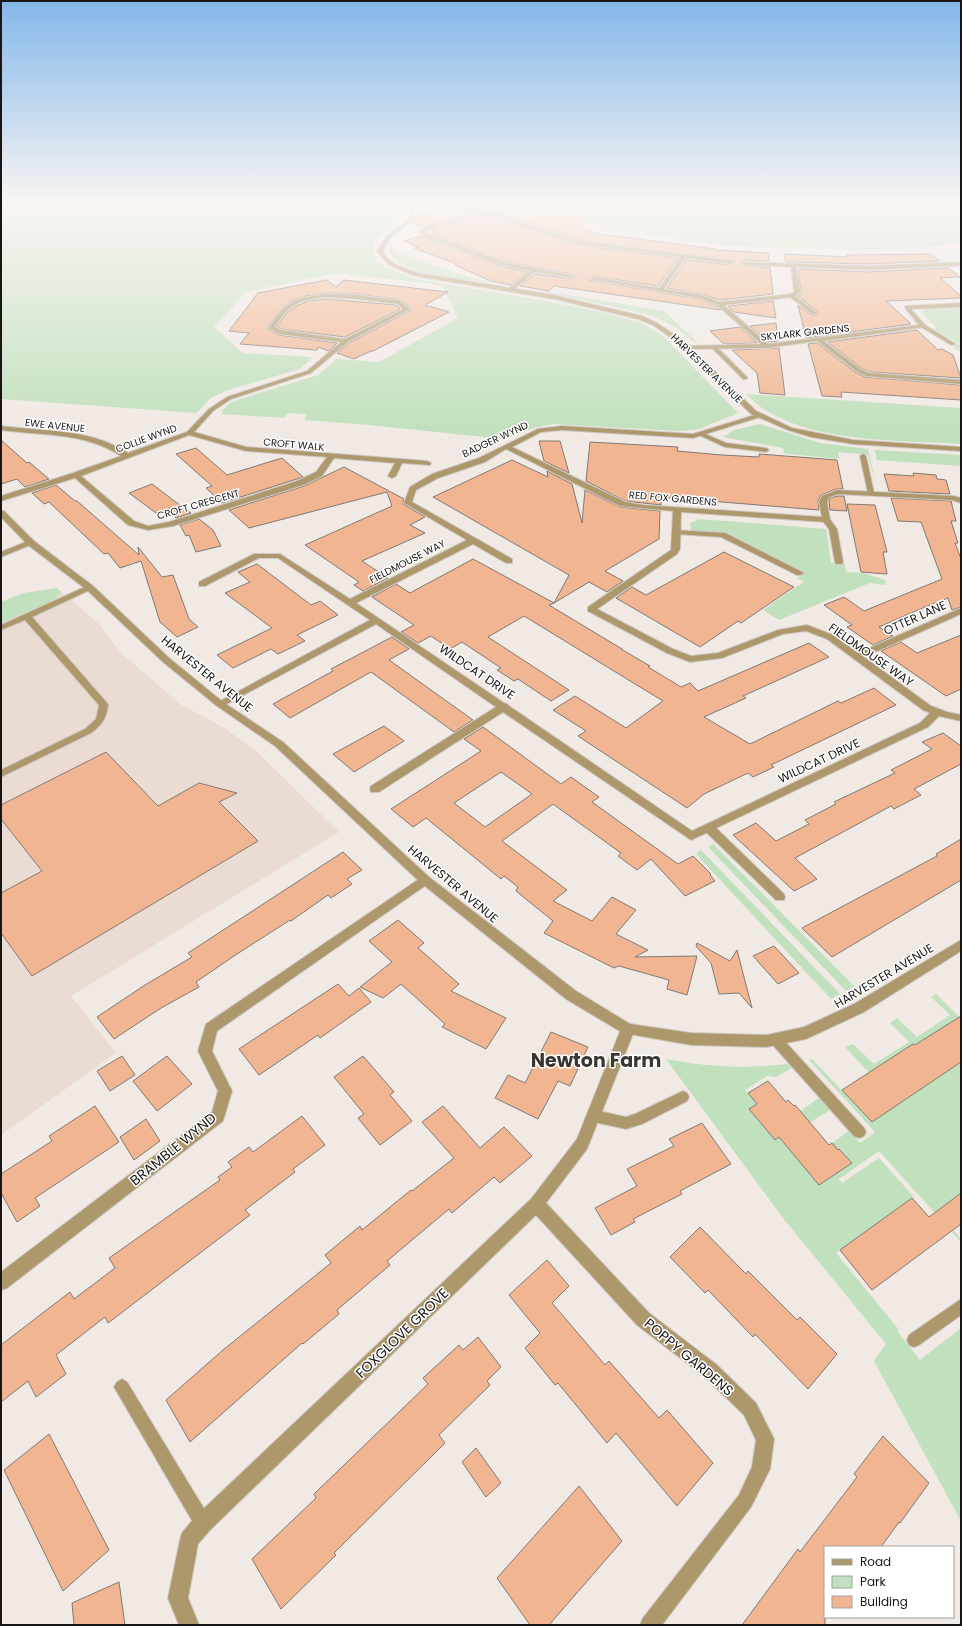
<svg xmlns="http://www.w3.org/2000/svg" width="962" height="1626" font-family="Poppins,sans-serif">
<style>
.built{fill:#ebdcd3}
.green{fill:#c1e0bd;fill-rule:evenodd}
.building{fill:#f1b691;stroke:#807975;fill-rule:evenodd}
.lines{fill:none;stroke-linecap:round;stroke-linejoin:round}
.service-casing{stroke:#cec7c3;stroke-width:2}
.minor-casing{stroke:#cec7c3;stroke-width:2}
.tertiary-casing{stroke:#cec7c3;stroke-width:2}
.service{fill:#ad986c;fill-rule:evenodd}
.minor{fill:#ad986c;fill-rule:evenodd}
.tertiary{fill:#ad986c;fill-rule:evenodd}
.labels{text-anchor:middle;stroke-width:3;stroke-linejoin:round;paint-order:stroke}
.far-street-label{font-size:10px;fill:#181514;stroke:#fff}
.street-label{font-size:12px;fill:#181514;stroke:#fff}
.near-street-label{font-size:14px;fill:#181514;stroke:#fff}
.near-district-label{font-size:19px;font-weight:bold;fill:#3b3531;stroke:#fff}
</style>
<rect width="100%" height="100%" fill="#f1e9e4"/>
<path class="built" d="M57,588L100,625L121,653L180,704L223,727L255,750L339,832L71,996L116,1053L1,1135V602L24,593Z"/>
<g class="green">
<path d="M1,205H403C401,228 383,228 373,244L375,258L384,267L416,279L535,299L602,312L641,323L662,335L738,413L699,429L679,431L553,424L534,428L504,439L369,425L304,420L307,414L288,413L284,418L222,414V411L230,403L237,400L318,375L337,359L379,362L458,318L442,285L336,273L246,292L214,327L243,353L313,357L300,369L228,390L211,398L196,413L1,399Z"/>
<path d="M529,205H961V243L929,247L870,250L727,246L603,229Z"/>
<path d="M390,242L394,251L455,273L496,283C467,279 406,278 389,253Z"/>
<path d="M534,289L664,311L699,344L694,342L677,328L650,315Z"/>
<path d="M961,308V353L953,346L960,344L934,329L936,328L921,312L926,309Z"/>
<path d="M746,394L961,408V444C900,440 818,443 765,410C758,406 752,399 746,394Z"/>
<path d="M760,424L820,443L868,449L877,489L868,455L838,452L839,459L788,454L784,453L783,448L723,437L734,430Z"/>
<path d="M875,450L961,455V466L877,460Z"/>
<path d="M699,519L826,529L831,563L845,564L846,572L863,573L885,580V585L870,583L779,620L763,610L804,582L797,578L805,572L724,534L691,532L690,523Z"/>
<path d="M57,588L61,593L54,600L1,623V602L24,593Z"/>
<path d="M713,844L717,848L854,986L846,991L708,847Z"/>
<path d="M701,850L840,994L831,999L696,854Z"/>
<path d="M936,994L961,1019V1025L955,1020L921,1041L949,1069L961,1061V1193L936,1211L961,1239V1242L879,1151L839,1179L842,1183L879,1158L914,1197L836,1253L899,1330L897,1331L920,1360L961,1328V1521L874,1361L886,1344L783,1218L666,1059C707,1067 746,1069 788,1064L792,1068L776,1077L767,1076L745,1090L757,1104L749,1109L775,1140L807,1119L800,1111L819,1098L830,1110L790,1135L792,1152L819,1185L852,1163L840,1149L838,1150L829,1145L849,1131L860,1143L875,1132L809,1060L812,1059L872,1122L898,1104L845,1047L853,1044L874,1064L909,1042L890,1023L897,1018L917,1037L950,1015L931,997ZM913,1044L943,1074L904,1050Z"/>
</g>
<g class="building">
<path d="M501,205H582L583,229L605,236L607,235L716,249L715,250L768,253L769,261L744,260L741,265L770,268L773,294L720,300L701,294L667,288L686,260L733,265L736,261L580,240L507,216L496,207H502Z"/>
<path d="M487,208L491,212L468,215L424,227L412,223L415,216L435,215L433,210Z"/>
<path d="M497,217L502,220L579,245L678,258L658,286L593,276L589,280L700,299L716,306L721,310L554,286L549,291L520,286L535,274L574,279L578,276L577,275L505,262L431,233L435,231L432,230L468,219Z"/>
<path d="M421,236L501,266L527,272L511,285L491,281L455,265L457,264L414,248L419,247L404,241Z"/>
<path d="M784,254L848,257L847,255L930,254L940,261L867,264L786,262Z"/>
<path d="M948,268L960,277L940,278L961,296V298L886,301L911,324L806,338L798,305L811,315H817L818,312L798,296L801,292L798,269L867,272Z"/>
<path d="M327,280L336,287L344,280L448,292L425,305L449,312L373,351H371L354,359L337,353L349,343L411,310V308L400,300L357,294L326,293L306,296L291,301L280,311L268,327V329L279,335L337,343L329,351L318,347L317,350L240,344L249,333L229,331L258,293Z"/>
<path d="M326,299L397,305L400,309L345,337L281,329L277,326L286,314L296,306L309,301Z"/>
<path d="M773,301L776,318L734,312L728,306Z"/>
<path d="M776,323L778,341L768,342L750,326Z"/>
<path d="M740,327L757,343L724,344L710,331Z"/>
<path d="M917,330L938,350L942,349L953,355L961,378L869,372L861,368L828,342Z"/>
<path d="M817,343L855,372L865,377L961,385V400L841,392L842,397L822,396L808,344Z"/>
<path d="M779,348L785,395L760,393L757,373L732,350Z"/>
<path d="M1,440L27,463L29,462L49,479L25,487L17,479L1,484Z"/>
<path d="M539,441H560L569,473L544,461Z"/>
<path d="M590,442L678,447L677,451L722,455L759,457V454L837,460L843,489H836L821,495L818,501L819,510L661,497V505L625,501L586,481Z"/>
<path d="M196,448L227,475L282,458L303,477L222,503L206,488L212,486L176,454Z"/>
<path d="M512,460L548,477L547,471L572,484L582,523L585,490L620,507L660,511L659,539L605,571L623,581L607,592L589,582L554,603L569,575L433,497Z"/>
<path d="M344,467L404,499L403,504L425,517L410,525L425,533L362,561L388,578L363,591L354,585L359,582L305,545L392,506L387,492L249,528L229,510L304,486Z"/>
<path d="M913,473L936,475L937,479L946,480L950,494L889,491L884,474L914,476Z"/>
<path d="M152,484L173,500L191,513L176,518L170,508L156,513L129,493Z"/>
<path d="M56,485L75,501H77L139,555L138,547L162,577L173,575L189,619L198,627L177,637L160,622L141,561L120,568L108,553L104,554L49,502L44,504L32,493Z"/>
<path d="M838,496H844L847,511L830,510L829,502L830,498Z"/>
<path d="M891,498L951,501L956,521H951L958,543H955L961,559V607L952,610L948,598L925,607L879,627L893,636L873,645L847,627L852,625L824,605L844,597L864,611L942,579L921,522L898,521Z"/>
<path d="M847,504L875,505L887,552H883L887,574L861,572Z"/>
<path d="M199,519L213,530L221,546L196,552L189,535L186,536L180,525Z"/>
<path d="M724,552L794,587L741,623L738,621L700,647L616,598L632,587L646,595Z"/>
<path d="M473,559L554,603L549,605L622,649H621L650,666L648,667L681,687L690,683L698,691L809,643L829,657L743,696L746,698L704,717L750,744L838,701L841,703L874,688L896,705L771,765L774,767L753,777L748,773L704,794L687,808L578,736L586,731L553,710L575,696L626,728L663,701L524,616L488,637L569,690L551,701L518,679L514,681L497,670L501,668L462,642L450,649L431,636L418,643L401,632L414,625L372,597L396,584L410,593Z"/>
<path d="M257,564L311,605L320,601L338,615L297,635L305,641L278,654L271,649L233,668L217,655L272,628L225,593L250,582L238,572Z"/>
<path d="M961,635V689L946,696L881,651L901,642L917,653Z"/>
<path d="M392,637L409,649L389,660L473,720L454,732L371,672L290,718L273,704L333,671L331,669Z"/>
<path d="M384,726L404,741L354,772L333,754Z"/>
<path d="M483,727L561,784L571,777L599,797L592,802L678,864L693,856L711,874L710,875L715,881L685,896L651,859L637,870L618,856L621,853L553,804L502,841L567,890L553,901L592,921L612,897L636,910L616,934L648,950L635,957L697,956L687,995L667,989L669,980L619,966L614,968L544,933L553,921L516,891L518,887L504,876L501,879L426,818L413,827L391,809L481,751L464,739ZM501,772L532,794L485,827L454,803Z"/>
<path d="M943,733L961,746V764L914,789L921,795L894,809L891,806L795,858L817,879L794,891L733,835L756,823L776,841L809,824L805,820L836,804L834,802L895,773L891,770L932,749L922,742Z"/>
<path d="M106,752L158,806L199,783L237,793L219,802L258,841L32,976L1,933V893L42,871L1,819V805Z"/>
<path d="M961,839V880L832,957L802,928L937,856L936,854Z"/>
<path d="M343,852L362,870L347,879L352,884L331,898L328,895L291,921L290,920L237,954L196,982L199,987L161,1008L114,1039L97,1017L145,985L192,957L188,953Z"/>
<path d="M398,920L424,943L418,948L459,984L451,991L506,1018L486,1049L442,1027L445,1024L401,984L383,998L360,987L392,962L369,941Z"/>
<path d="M697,943L730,961L737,950L752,1008L739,993L719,994L711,963L696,946Z"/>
<path d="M774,946L799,973L778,984L753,956Z"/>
<path d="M338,984L349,996L359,988L371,1002L320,1038L318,1035L259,1075L239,1049Z"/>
<path d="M961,1016V1062L872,1122L842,1090L913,1044L915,1045Z"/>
<path d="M551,1032L588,1047L570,1086L558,1081L538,1119L495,1098L508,1075L525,1083Z"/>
<path d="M122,1056L135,1075L110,1091L97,1071Z"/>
<path d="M167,1056L192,1084L157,1111L133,1081Z"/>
<path d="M363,1056L394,1092L390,1095L412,1121L380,1145L358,1118L364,1114L334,1077Z"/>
<path d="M768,1081L786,1102L788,1100L794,1106L795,1105L829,1145L832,1143L838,1150L839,1149L852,1163L819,1185L779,1137L775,1140L749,1109L757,1104L748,1093Z"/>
<path d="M95,1106L119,1142L35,1198L40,1206L17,1222L1,1193V1174L52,1141L49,1136Z"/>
<path d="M443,1106L480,1148L504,1127L532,1156L500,1183L494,1177L452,1213L449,1209L387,1261L390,1265L337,1310L339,1314L303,1344L302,1343L190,1442L166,1400L223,1350L331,1263L325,1255L360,1226L362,1230L411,1190L412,1191L454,1158L422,1122Z"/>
<path d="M302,1116L325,1145L293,1169L295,1172L245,1210L250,1215L108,1323L105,1317L56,1355L66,1374L36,1397L28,1381L1,1402V1345L70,1292L74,1299L115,1268L109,1258L220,1180L218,1177L232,1167L228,1162L249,1147L253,1152Z"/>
<path d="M146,1119L160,1141L134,1160L120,1137Z"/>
<path d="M702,1123L731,1164L680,1191L682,1194L633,1219L635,1222L611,1235L595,1208L637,1186L627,1169L674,1146L669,1139Z"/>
<path d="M961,1193V1224L872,1290L840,1250L912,1198L929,1217Z"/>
<path d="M700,1227L746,1274L748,1271L797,1320L800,1317L837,1354L808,1389L755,1334L753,1337L708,1290L705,1293L670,1257Z"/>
<path d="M547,1260L569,1286L552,1303L605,1365L609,1361L659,1418L667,1410L713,1463L677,1506L616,1433L607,1443L558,1383L555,1385L525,1348L540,1333L509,1295Z"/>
<path d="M478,1337L501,1367L487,1381L490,1385L439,1435L445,1443L334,1553L336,1555L281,1609L252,1559L316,1498L314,1494L428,1384L423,1378L459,1345L463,1350Z"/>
<path d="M49,1434L109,1550L63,1591L4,1470Z"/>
<path d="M883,1436L929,1483L900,1523L899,1522L881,1547H825V1625H742L798,1549L800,1552L857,1477L854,1474Z"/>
<path d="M476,1448L501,1483L486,1497L462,1462Z"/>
<path d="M579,1486L622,1541L549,1625H530L497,1578Z"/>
<path d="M119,1582L125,1625H74L72,1603Z"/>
</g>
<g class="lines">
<defs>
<g id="service">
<path d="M790,295H794L816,312V314H812L790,297Z"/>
<path d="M921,325H925L956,344L951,345L921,327Z"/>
<path d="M712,346H716L747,377V379H743L712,348Z"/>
<path d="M699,433H703L726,443L766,448L769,450L766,452L725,447L699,435Z"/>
<path d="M863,454L866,456L874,493L871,495L868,493L860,456Z"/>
<path d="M823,518H829L837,529L843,562L842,564H836L835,562L829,529L822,520Z"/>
<path d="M673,530L725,533L804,573L800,575H797L721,537L676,534L672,532Z"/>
<path d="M87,586H90L94,588L32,617L107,703L108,705C107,718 101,726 91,733L1,777V770L85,729L96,719L99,705L25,620L1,630V625Z"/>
<path d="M709,824L713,825L784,894L785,897L784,900H776L705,831L704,828L705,825Z"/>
<path d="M775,1034L779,1035L864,1128L866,1132L864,1136L859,1138L854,1136L771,1043L769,1039L771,1035Z"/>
<path d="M683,1091L687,1093L689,1097L687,1101L642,1124L626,1129L594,1122L589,1120L588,1116L589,1112L594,1110L626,1117L635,1114Z"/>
<path d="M961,1299V1315L919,1345L914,1347L909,1345L907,1340L909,1335Z"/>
<path d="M122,1379L127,1382L209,1517L211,1523L209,1529L203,1531L197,1529L117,1392L114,1387L117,1382Z"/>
</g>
<g id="minor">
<path d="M486,205H491L506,217L580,241L735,261L733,264L685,258L664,289L701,295L720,302L790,294L794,292L791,267L742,265L744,262L867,266L961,262V266L867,270L796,267L800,292L794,297L724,305L768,344L919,325L905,308V306L961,303V307L911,309L925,325V327L824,341L860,369L869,373L961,380V384L866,376L856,371L817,341L767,348L686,349L685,348L688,346L761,344L717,305L700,298L590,279L593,277L659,288L681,257L579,244L502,219L498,215L468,218L425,231L426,233L505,263L577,276L574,278L535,272L512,291H508V289L530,271L502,265L422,235L420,230L468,216L495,213Z"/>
<path d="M326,294L357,295L400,301L410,309L348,342L311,373L231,399L213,411L194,432L246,447L427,461L431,463L430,465L402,463L396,476L392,478L388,476L395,463L334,458L322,476L303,485L173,526L148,530L128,525L75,478L1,501V496L73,473L121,456C85,432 43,436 1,430V426C45,432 89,428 128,453L187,432L209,409L227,397L307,371L341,342L279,334L269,328C286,301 295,298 326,294ZM326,297L357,299L398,304L403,309L345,339L281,330L275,327C289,304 299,300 326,297ZM189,435L246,451L327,457L316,472L297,481L169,522L148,526L134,521L81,476Z"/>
<path d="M758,414L760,415V417L693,438L562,430L541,432L512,447L625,502L643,505L822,517L819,502L822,496L837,490L953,496L961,498V503L952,500L838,494L829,497L827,502L830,520L826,522L681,512L680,549L677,554L597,609L673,649L691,656L718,653L778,630L807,625L833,635L858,653L961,608V614L864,657L931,706L947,712L961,715V721L939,716L928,727L691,840L503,712L379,792H371L370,789L371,786L496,707L376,624L223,706H217L215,704L370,620L278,558H259L205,586H199V582L254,554H280L350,599L467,540L404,503L410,487L432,474L479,458L538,429L562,426L693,434ZM506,449L620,506L673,511L671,550L588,607V611L667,653L690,662L722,658L783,634L806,631L827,639L923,710L930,713L920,723L692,831L509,706L507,704L504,703L356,603L473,544L506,563H512V559L412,502L416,490L438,478L485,462Z"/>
<path d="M28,541H34L35,543L1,557V552Z"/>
<path d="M425,875L429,877L431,880L429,883L217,1031L212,1051L232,1091L223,1121L7,1288L1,1290V1272L212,1112L218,1091L198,1051L206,1024Z"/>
<path d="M628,1023L633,1025L635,1029L587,1149L546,1203L649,1313L717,1365L756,1403L774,1439L770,1469L751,1507L662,1625H640L643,1618L739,1495L752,1467L756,1440L744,1415L705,1377L637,1325L536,1215L210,1530L198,1544L188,1598L199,1625H179L168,1598L180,1540L182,1533L196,1516L531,1199L577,1139L621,1029L623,1025Z"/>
</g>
<g id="tertiary">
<path d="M412,205H416L413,220L390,238L383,251L386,257L396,265L418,273L554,295L642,316L657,323L683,340L756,411L792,428L853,440L961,447V451L853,444L811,437L788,430L751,414L678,343L653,325L638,319L554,299L415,276L389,265L377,251L387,236L409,220Z"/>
<path d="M1,511H4L34,541L93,586L169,658L223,702L283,742L429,877L576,991L630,1024L691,1033L767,1035L804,1027L854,1004L961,940V951L864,1012L806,1039L767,1047L691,1045L623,1033L566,999L421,883L275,746L217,706L163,662L87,590L28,545L1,517Z"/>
</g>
</defs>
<use href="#service" class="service-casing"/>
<use href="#minor" class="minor-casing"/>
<use href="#tertiary" class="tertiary-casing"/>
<use href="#service" class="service"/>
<use href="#minor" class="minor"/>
<use href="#tertiary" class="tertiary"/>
</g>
<linearGradient id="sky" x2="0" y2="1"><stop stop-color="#83b7ea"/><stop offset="0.47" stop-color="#f9f5f3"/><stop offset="1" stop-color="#f9f5f3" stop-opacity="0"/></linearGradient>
<rect width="962" height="433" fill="url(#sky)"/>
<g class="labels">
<g class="far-street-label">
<text transform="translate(805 332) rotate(-6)" y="4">SKYLARK GARDENS</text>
<text transform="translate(707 368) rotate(44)" y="4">HARVESTER AVENUE</text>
<text transform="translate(55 425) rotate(6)" y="4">EWE AVENUE</text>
<text transform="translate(146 438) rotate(-20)" y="4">COLLIE WYND</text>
<text transform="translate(495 439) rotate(-25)" y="4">BADGER WYND</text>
<text transform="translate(294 444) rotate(5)" y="4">CROFT WALK</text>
<text transform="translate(673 498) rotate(5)" y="4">RED FOX GARDENS</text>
<text transform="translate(198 504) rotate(-16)" y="4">CROFT CRESCENT</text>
<text transform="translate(407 561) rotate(-27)" y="4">FIELDMOUSE WAY</text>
</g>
<g class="street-label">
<text transform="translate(915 618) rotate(-24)" y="4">OTTER LANE</text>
<text transform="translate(871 655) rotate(35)" y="4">FIELDMOUSE WAY</text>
<text transform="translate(477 672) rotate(34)" y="4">WILDCAT DRIVE</text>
<text transform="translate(207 674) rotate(39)" y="4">HARVESTER AVENUE</text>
<text transform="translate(819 761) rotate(-25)" y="4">WILDCAT DRIVE</text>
<text transform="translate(453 884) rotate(40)" y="4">HARVESTER AVENUE</text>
<text transform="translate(884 976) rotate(-31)" y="4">HARVESTER AVENUE</text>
</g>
<g class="near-street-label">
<text transform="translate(173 1149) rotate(-39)" y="5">BRAMBLE WYND</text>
<text transform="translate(402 1333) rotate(-44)" y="5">FOXGLOVE GROVE</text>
<text transform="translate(689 1357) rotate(40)" y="5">POPPY GARDENS</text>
</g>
<g class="near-district-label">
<text x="596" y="1067">Newton Farm</text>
</g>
</g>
<rect width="962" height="1626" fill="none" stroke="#181514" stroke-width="4"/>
<rect x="824" y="1546" width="130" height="72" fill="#ffffff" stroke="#a3a1a1"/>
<rect x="832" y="1559" width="20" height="6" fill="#ad986c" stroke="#a3a1a1"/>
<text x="860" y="1566" font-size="12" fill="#181514">Road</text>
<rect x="832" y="1576" width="20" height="12" fill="#c1e0bd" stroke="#a3a1a1"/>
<text x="860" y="1586" font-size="12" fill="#181514">Park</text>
<rect x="832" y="1596" width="20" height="12" fill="#f1b691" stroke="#a3a1a1"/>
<text x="860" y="1606" font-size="12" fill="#181514">Building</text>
</svg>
